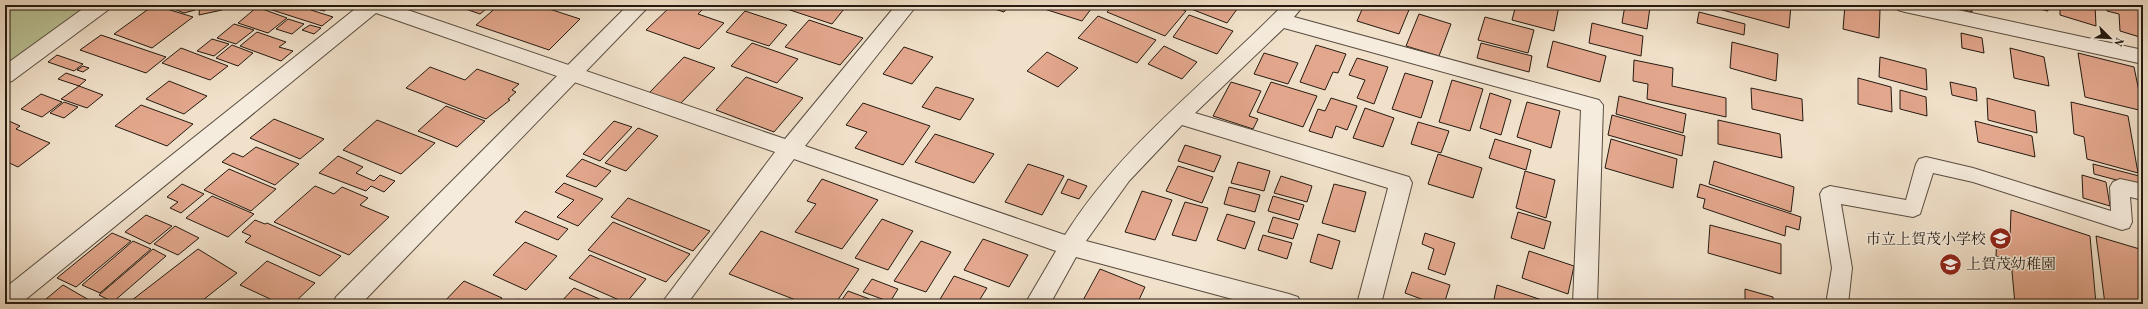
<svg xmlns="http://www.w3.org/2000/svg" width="2148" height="309" font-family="'Old Standard TT','Noto Serif JP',serif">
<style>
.green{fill:#bac397;stroke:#6f6e54}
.building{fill:#e3a78d;stroke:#241a11}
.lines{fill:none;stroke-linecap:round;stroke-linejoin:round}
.service-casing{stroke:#574c3f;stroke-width:2}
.minor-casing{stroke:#574c3f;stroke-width:2}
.tertiary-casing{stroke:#574c3f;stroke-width:2}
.service{fill:#f6ecdd;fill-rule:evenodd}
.minor{fill:#f6ecdd;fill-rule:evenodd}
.tertiary{fill:#f6ecdd;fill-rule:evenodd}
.labels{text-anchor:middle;stroke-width:3;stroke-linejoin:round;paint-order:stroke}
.poi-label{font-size:15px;fill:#241a11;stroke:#f6ecdd;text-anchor:end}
</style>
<rect width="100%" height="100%" fill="#f1e1ca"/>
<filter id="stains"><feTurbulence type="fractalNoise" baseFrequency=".005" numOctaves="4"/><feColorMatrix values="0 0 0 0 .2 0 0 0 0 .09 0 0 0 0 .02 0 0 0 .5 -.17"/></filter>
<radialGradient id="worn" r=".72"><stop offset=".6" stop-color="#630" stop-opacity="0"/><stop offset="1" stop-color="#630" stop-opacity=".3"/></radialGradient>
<path class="green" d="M5,5H96L5,67Z"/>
<g class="building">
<path d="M154,5L193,17L152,48L114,34Z"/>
<path d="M176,5H196L195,10L184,13L174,9Z"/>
<path d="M200,5H226L223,6L222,10L199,15Z"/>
<path d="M273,5H318L311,10L333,17L322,26L269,9Z"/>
<path d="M321,5H323L330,7L324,11L316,9Z"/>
<path d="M454,5H491L480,14Z"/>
<path d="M499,5H537L580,19L549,50L476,25Z"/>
<path d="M672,5H707L698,14L724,23L699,49L646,30Z"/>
<path d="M790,5H831L844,9L832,24L787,9Z"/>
<path d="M982,5H1009L1004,12Z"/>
<path d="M1094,5L1082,21L1035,6L1036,5Z"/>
<path d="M1113,5H1171L1186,11L1165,36L1107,12Z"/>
<path d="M1188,5H1240L1227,23L1186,7Z"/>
<path d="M1364,5H1411L1399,34L1357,21Z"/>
<path d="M1516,5L1559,6L1554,31L1512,20Z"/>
<path d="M1625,5L1650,7L1647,29L1622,23Z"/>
<path d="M1716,5H1791L1789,28L1715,8Z"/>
<path d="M1845,5H1863L1880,10L1879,38L1843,29Z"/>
<path d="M1944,5H1971L1972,12Z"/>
<path d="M2024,5H2047L2048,11Z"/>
<path d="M2060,5H2095L2096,26L2060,15Z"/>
<path d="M2108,5H2143V38L2120,31L2119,14L2107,11Z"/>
<path d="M257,7L287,18L268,33L238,23Z"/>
<path d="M745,11L787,25L769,46L726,32Z"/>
<path d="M1699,12L1745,24L1744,35L1697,23Z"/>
<path d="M1419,14L1451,24L1439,56L1406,46Z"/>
<path d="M1189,15L1233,31L1217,54L1173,37Z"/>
<path d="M1098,16L1156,40L1137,63L1078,38Z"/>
<path d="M1485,17L1534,30L1528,53L1478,40Z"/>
<path d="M288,19L304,24L292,34L276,29Z"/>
<path d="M809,20L863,38L840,65L785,47Z"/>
<path d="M1592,23L1643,36L1641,56L1589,43Z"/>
<path d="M234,24L254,30L236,44L217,38Z"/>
<path d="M310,25L321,28L314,34L302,30Z"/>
<path d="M257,32L286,42L279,47L293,51L281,61L240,46Z"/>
<path d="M1961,33L1982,38L1984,53L1962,48Z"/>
<path d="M101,35L166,57L146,73L80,50Z"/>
<path d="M212,39L229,44L214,56L197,51Z"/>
<path d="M1553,41L1606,56L1600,82L1547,67Z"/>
<path d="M1732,42L1778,54L1776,81L1730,68Z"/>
<path d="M752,43L798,59L777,83L731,66Z"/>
<path d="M1481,43L1532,56L1529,72L1477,58Z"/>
<path d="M232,45L253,53L238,66L216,58Z"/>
<path d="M1316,45L1346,54L1338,73L1333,72L1325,90L1300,82Z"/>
<path d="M1164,46L1197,62L1182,79L1148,64Z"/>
<path d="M904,47L933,57L912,84L883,74Z"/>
<path d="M181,48L228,66L210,80L162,63Z"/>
<path d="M2010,48L2044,57L2049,86L2014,78Z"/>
<path d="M1047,52L1078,68L1058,87L1027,71Z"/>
<path d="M1264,53L1298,63L1288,84L1254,74Z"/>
<path d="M2078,53L2134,67L2143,111L2085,97Z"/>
<path d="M57,55L83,64L74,71L48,62Z"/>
<path d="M684,57L715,68L680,104L649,93Z"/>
<path d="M1880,57L1926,69L1927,90L1879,77Z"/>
<path d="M1357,58L1388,67L1374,104L1357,98L1365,80L1349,75Z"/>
<path d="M1634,60L1673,68L1672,86L1726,98V117L1647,99L1648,84L1633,81Z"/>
<path d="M83,66L89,68L83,72L77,70Z"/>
<path d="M430,67L465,80L477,69L519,84L512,90L516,92L508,99L510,100L486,119L406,88Z"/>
<path d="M66,73L86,80L79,86L58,79Z"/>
<path d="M1405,73L1433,81L1421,118L1392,109Z"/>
<path d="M746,77L803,98L774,132L716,110Z"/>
<path d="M1858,78L1891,87L1892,112L1858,104Z"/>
<path d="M1452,80L1483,89L1470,131L1439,122Z"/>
<path d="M169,81L207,96L184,114L146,99Z"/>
<path d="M1231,82L1261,91L1249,116L1258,119L1253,129L1213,116Z"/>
<path d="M1271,82L1317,96L1303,127L1257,112Z"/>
<path d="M1950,82L1976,88L1977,101L1952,95Z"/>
<path d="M79,86L103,95L87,108L61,99Z"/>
<path d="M936,87L974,99L960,120L922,107Z"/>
<path d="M1751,88L1802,99L1803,121L1752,109Z"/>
<path d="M1900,90L1926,97L1927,116L1900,109Z"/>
<path d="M1490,93L1511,100L1501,135L1480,128Z"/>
<path d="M41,94L62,102L42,117L21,109Z"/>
<path d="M1619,96L1686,114L1683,133L1616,114Z"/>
<path d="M1331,98L1357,106L1347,130L1336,126L1332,138L1309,131L1318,109L1325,111Z"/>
<path d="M1987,98L2035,111L2037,133L1988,120Z"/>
<path d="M64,102L78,107L64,118L50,113Z"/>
<path d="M1527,102L1560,111L1551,148L1517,137Z"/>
<path d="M2071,102L2128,116L2138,173L2087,159L2084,137L2074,134Z"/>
<path d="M863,103L930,126L903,165L855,148L867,132L846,125Z"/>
<path d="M141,105L193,124L167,146L115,126Z"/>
<path d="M446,106L485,121L457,147L418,131Z"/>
<path d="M1365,108L1394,118L1383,147L1353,138Z"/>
<path d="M1612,115L1685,136L1682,156L1608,135Z"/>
<path d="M274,119L324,139L300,159L250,138Z"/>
<path d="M377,120L435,143L401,174L343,150Z"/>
<path d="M1718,120L1780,134L1782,158L1718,144Z"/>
<path d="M9,121L20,126L16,129L50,143L18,167L5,161V124Z"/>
<path d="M614,121L632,127L600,161L583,154Z"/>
<path d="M1975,121L2032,136L2035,157L1978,142Z"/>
<path d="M1418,122L1449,131L1441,153L1411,144Z"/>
<path d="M638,128L658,136L626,171L605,163Z"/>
<path d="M935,134L994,154L974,183L915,162Z"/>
<path d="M1495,139L1531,150L1526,170L1489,158Z"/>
<path d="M1611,139L1677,159L1673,188L1605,168Z"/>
<path d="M1185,145L1221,156L1214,172L1178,161Z"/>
<path d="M256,147L299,164L275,185L222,162L233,153L243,157Z"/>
<path d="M1438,154L1482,168L1473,198L1428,184Z"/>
<path d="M338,156L363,167L356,173L374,181L380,175L395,181L384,192L371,186L366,191L319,173Z"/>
<path d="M582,159L611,171L596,187L566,176Z"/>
<path d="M1714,161L1794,187L1791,212L1709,184Z"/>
<path d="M1238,162L1270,171L1264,191L1231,183Z"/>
<path d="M1028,164L1064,176L1042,215L1005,202Z"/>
<path d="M2093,164L2143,177V187L2094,174Z"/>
<path d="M1178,166L1213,177L1202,203L1166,191Z"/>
<path d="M229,169L276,189L251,211L204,190Z"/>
<path d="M1525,171L1555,180L1546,218L1516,208Z"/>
<path d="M2082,175L2106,182L2110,206L2083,198Z"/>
<path d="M1281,176L1312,186L1307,202L1274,193Z"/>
<path d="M822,179L878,200L842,249L795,232L816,204L807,201Z"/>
<path d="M1068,179L1087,186L1079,199L1061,193Z"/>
<path d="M564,183L603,199L578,226L557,217L574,200L555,192Z"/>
<path d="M182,184L204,194L181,213L170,208L178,202L167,197Z"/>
<path d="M1334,184L1366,192L1355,232L1322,223Z"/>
<path d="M1700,184L1801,217L1799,230L1786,226L1785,236L1703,208L1705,199L1697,197Z"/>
<path d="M315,186L334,194L342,187L368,198L360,205L389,217L349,255L274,222Z"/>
<path d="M1229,187L1260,195L1255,212L1224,204Z"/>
<path d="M1142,191L1172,200L1155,240L1125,232Z"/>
<path d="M212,196L254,214L228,237L186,218Z"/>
<path d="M1273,196L1304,205L1299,220L1268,211Z"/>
<path d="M628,198L710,231L693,251L611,217Z"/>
<path d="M1185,202L1208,208L1196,241L1172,235Z"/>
<path d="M2011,210L2090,236L2096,304H2015L2011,261L1996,256L1997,234L2010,239Z"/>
<path d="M525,211L568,229L558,240L515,222Z"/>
<path d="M1518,212L1551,222L1544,249L1511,238Z"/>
<path d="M1227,214L1255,222L1245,249L1217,240Z"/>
<path d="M146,215L172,226L150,244L125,232Z"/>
<path d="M1273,217L1298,224L1293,239L1268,232Z"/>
<path d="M882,219L913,231L888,270L855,258Z"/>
<path d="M255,220L265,224L267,223L341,256L320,276L245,242L251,236L242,232Z"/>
<path d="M613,222L690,254L666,282L588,250Z"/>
<path d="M1710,225L1781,244V274L1708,253Z"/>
<path d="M175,226L199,238L178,255L154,244Z"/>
<path d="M761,231L859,269L835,304H806L729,274Z"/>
<path d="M112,233L131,241L76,287L57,278Z"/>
<path d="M1425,233L1455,243L1445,275L1428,269L1434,249L1422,244Z"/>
<path d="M1318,234L1340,241L1332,269L1310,262Z"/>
<path d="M1263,235L1292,243L1287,259L1258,250Z"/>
<path d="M2096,236L2143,250V304H2105Z"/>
<path d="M983,239L1028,255L1009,287L964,270Z"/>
<path d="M133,241L151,249L100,293L82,285Z"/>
<path d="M921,241L951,252L926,292L894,281Z"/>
<path d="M525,242L557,256L526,290L493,275Z"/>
<path d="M153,249L166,256L113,302L99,295Z"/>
<path d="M198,249L237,273L198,304H127Z"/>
<path d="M1529,251L1574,266L1568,294L1522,278Z"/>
<path d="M590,255L646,279L626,303L569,278Z"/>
<path d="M267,261L315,283L293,304H281L240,285Z"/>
<path d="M1100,269L1145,287L1137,304H1081Z"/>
<path d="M1412,272L1450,285L1444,304H1435L1405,293Z"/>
<path d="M954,276L987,288L977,304H947L939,301Z"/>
<path d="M872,279L898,289L890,302L863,292Z"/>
<path d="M464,281L502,298L496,304H442Z"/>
<path d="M63,285L96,304H55L46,299Z"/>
<path d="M1497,285L1548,302V304H1493Z"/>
<path d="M574,288L611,304H559Z"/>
<path d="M1745,289L1773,297V304H1745Z"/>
<path d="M848,291L872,300L870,304H839Z"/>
<path d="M518,299L529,304H514Z"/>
</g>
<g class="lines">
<defs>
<path id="service" d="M1926,157L1973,168L2111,211L2110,187L2113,182L2120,179L2143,184V200L2130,197L2132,222L2129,228L2122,230L1973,182L1933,173L1920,214L1913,217L1841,204L1852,268L1848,304H1826L1832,268L1820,194L1823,189L1830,186L1906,200L1916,164L1919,159Z"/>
<g id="minor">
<path d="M88,5H111L108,10L12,81L5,83V65Z"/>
<path d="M360,5H393L785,139L896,5H917L805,146L1065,235C1122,144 1209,81 1283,5H1304L1294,17L1599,100L1603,105L1597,304H1573L1581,110L1284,28L1195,113L1409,177L1412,183L1381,304H1357L1388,188L1182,125L1129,181L1086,241L1289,294L1298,297L1301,304H1251L1076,257L1050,304H1025L1056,251L794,159L687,304H661L775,152L376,13L20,304H5V288Z"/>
<path d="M1895,5H1935L2143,50V64L1905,12L1898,10Z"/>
</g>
<path id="tertiary" d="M628,5H650L361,304H333L336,297Z"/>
</defs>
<use href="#service" class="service-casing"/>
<use href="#minor" class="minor-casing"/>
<use href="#tertiary" class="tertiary-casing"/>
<use href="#service" class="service"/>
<use href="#minor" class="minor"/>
<use href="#tertiary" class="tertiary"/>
</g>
<defs>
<symbol id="school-disc" viewBox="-11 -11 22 22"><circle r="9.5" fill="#8f2418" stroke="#f6ecdd"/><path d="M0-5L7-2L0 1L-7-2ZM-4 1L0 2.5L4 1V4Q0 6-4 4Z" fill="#fff"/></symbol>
</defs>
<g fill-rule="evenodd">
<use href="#school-disc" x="1988" y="226" width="25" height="25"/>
<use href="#school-disc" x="1938" y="252" width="25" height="25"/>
</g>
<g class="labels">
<g class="poi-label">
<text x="1986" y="244">市立上賀茂小学校</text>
<text x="1966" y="269" text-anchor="start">上賀茂幼稚園</text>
</g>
</g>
<rect width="2148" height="309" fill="none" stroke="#f1e1ca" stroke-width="20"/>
<rect x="6" y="6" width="2136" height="297" fill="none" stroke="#241a11" stroke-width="2"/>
<rect x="10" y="10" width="2128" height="289" fill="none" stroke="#241a11"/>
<g transform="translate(2110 38) rotate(114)" stroke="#f6ecdd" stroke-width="3" paint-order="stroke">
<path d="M0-3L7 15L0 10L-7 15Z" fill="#241a11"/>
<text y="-6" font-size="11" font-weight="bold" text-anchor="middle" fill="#241a11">N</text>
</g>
<rect width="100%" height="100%" filter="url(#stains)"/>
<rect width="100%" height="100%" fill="url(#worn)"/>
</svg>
